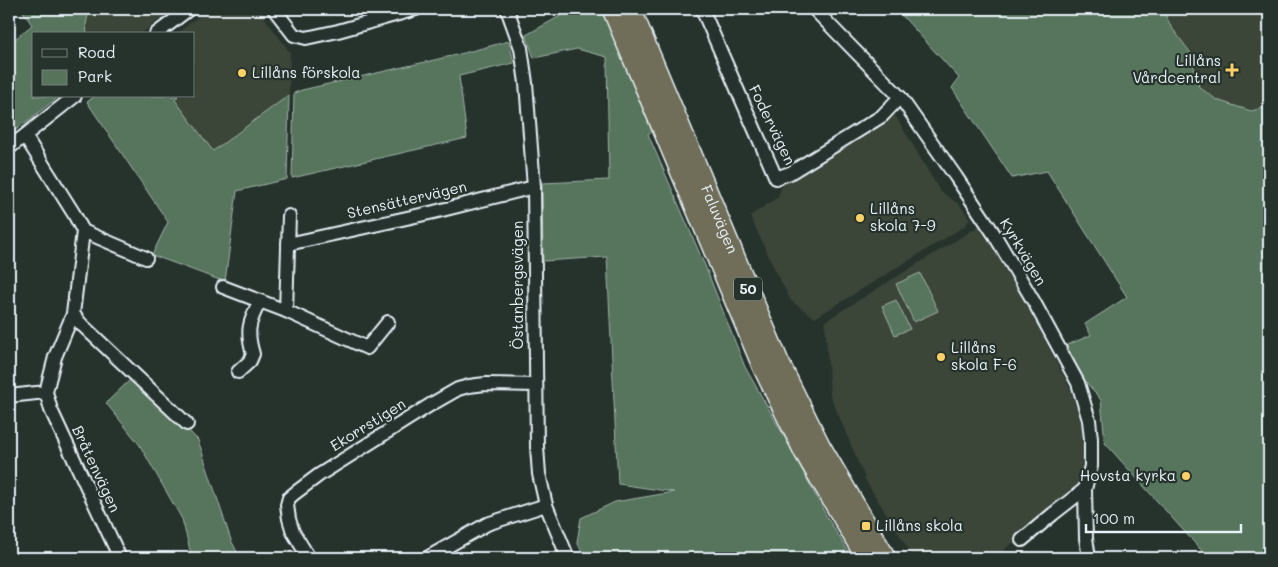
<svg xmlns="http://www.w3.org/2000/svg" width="1278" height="567" font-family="Mali,sans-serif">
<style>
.built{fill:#3b4439}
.green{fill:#57745b;stroke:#a0b2aa}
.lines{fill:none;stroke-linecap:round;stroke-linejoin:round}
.minor-casing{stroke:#e8f1f8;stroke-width:16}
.highway-casing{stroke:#e8f1f8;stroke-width:22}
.minor{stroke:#26332d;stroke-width:12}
.highway{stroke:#706e59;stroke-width:19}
.poi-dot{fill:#ffd166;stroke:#26332d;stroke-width:2}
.labels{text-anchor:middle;stroke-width:4.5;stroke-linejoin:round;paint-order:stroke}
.shield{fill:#26332d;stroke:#aeb8bb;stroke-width:1}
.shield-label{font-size:14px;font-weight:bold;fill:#e8f1f8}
.poi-label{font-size:15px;fill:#e8f1f8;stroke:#26332d;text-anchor:start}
.street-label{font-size:15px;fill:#e8f1f8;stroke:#26332d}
</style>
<rect width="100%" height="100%" fill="#26332d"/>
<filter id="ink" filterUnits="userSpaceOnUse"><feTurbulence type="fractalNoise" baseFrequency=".02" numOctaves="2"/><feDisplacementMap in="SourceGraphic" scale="10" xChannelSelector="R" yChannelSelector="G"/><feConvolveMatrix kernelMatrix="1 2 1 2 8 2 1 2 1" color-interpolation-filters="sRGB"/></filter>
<g filter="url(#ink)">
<g class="built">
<path d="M89,9H173L141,34H87L86,25Z"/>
<path d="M207,9H258L290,52L289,95L213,151L175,100L178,96H194V34H177Z"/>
<path d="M1162,9H1269V155L1266,147L1264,136L1266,107L1251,111L1232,105L1217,100L1199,87L1190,52L1172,28Z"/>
<path d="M895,115L940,191L960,205L970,219L965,226L815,318L791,301L774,268L750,216L778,197L784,180Z"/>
<path d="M979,226L1014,280L1072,392L1088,446L1082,488L994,558H914L867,483L830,395L825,321Z"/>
</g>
<g class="green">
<path d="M21,9H89L86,25L87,34H34V96H60L9,135V44L32,25Z"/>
<path d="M573,9H602L652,131L648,134L706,268L745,367L789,445L827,517L852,558H585L577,542L581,518L615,502L674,492L618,484L607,257L543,261L542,183L609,180L607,57L577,49L534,58L526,35Z"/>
<path d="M896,9H1162L1172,28L1190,52L1199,87L1217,100L1232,105L1251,111L1266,107C1265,124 1262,139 1269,155V551L1259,558H1210L1200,549L1105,443L1101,400L1082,377L1065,346L1091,335L1085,324L1127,297L1047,171L1012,178L952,88L959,78Z"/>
<path d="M509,41L514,63L459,76L467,138L292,178L294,93L302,90L456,55Z"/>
<path d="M289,95L287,179L237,191L225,282L152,255L168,222L87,102L95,96H178L175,100L213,151Z"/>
<path d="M920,273L938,311L914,322L896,284Z"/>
<path d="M896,300L910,329L895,335L882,306Z"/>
<path d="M134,376L198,440L231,540L240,558H192L182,519L139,444L106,403Z"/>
</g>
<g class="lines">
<defs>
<g id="minor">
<path d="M274,9L294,35L306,38L338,31L416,9"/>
<path d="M507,9L521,48L526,83L534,187L537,447L539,474L546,505L568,558"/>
<path d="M702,9L776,178L790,173L882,116L900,97"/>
<path d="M814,9L900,97L956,177L994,234L1034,302L1078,383L1089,420L1091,439V466L1085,489L1086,538L1089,558"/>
<path d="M156,34L189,9"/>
<path d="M25,136L74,214L83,231L73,314L55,357L46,392L51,410L120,558"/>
<path d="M9,148L75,96"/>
<path d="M83,231L146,258"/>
<path d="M288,244L434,212L534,187"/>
<path d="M223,287L286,311L367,348L388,322"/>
<path d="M286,311L289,216"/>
<path d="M73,314L80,323L187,424"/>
<path d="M238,372L250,361L253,354C246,331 249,322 260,301"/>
<path d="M9,396L46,392"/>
<path d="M1022,540L1053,514L1085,489"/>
<path d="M309,558L293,532L289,519L287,505L289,498L295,493L319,475L430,405L458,389L469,386L485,384L535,385"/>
<path d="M427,558L487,524L546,505"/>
</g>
<g id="highway">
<path d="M612,9L763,368L804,452L866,558"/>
<path id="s1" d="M631,9L779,362L820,445L886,558"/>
</g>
</defs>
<use href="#minor" class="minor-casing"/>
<use href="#highway" class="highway-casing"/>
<use href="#minor" class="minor"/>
<use href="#highway" class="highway"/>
</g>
</g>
<g class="poi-dot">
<path d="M1229.5 62.5h5v5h5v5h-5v5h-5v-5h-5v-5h5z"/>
<circle cx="242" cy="73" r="5"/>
<circle cx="860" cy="218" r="5"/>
<circle cx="941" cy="357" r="5"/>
<circle cx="1186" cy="476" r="5"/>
<rect x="861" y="521" width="10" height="10" rx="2.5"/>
</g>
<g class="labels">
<rect class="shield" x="734" y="277.5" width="28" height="23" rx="4"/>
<g class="shield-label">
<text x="748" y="294">50</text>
</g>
<g class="poi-label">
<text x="1221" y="66" text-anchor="end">Lillåns<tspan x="1221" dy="17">Vårdcentral</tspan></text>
<text x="252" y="78">Lillåns förskola</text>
<text x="870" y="214">Lillåns<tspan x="870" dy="17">skola 7-9</tspan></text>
<text x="951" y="353">Lillåns<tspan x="951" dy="17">skola F-6</tspan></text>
<text x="1176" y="481" text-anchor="end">Hovsta kyrka</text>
<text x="876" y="531">Lillåns skola</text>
</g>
<g class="street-label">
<text transform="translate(772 125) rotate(64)" y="5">Fodervägen</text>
<text transform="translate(407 200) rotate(-13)" y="5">Stensättervägen</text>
<text dy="5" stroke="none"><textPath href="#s1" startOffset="228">Faluvägen</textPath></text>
<text transform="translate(1023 252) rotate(59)" y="5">Kyrkvägen</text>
<text transform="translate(518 285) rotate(-90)" y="5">Östanbergsvägen</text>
<text transform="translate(368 425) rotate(-32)" y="5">Ekorrstigen</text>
<text transform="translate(96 469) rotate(65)" y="5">Bråtenvägen</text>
</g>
</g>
<rect width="1278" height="567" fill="none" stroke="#26332d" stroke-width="30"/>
<rect x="15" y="15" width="1248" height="537" fill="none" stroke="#e8f1f8" stroke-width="2" filter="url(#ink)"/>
<rect x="32" y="32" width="162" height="65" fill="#26332d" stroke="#747f7e"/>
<rect x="42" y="49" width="25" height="8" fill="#26332d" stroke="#747f7e"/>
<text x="78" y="58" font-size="15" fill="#e8f1f8">Road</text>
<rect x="42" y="70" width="25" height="15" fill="#57745b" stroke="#747f7e"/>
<text x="78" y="82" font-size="15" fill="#e8f1f8">Park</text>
<path d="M1086 524v8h155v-8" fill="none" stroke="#e8f1f8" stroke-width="2.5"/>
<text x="1093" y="524" font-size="15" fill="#e8f1f8" stroke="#26332d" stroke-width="4" paint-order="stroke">100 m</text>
</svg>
